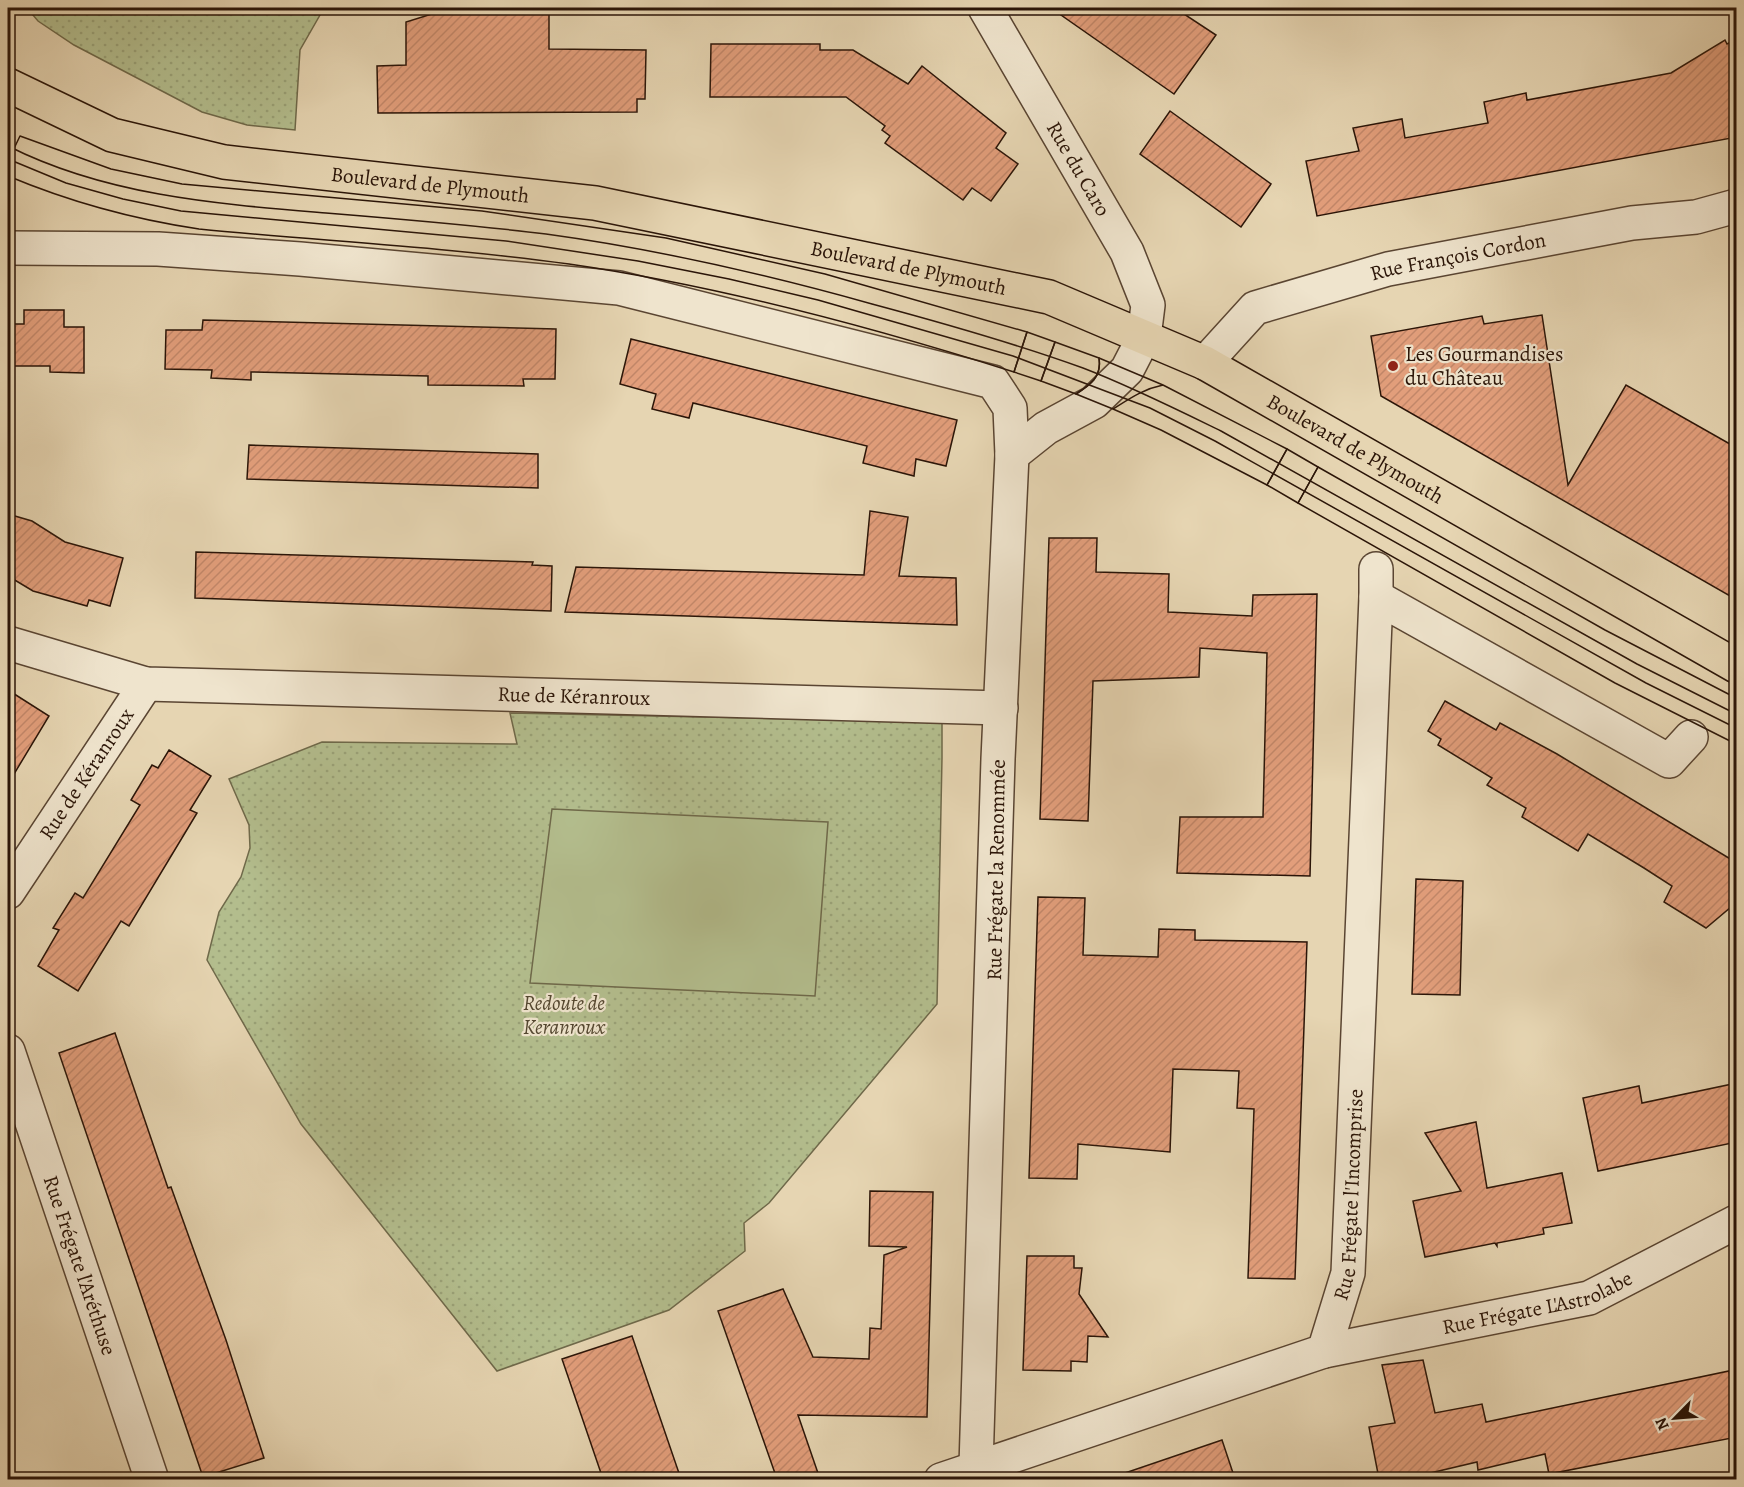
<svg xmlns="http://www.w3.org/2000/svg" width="1744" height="1487" font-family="Alegreya,serif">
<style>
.grass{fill:url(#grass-dots);stroke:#6f694a;stroke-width:1.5}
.garden{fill:#b3bd8d;stroke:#6f694a;stroke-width:1.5}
.building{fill:url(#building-hatch);stroke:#2b1508;stroke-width:1.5}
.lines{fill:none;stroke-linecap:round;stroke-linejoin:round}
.minor-casing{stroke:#5a4532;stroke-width:36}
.major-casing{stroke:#2b1508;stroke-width:36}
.minor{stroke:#efe4cd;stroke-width:33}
.major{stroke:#e6d5b2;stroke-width:33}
.tram{stroke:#2b1508;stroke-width:1.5}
.poi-dot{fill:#8f2418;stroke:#efe4cd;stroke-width:2}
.labels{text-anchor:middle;stroke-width:4.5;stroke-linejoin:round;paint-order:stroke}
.street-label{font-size:21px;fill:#2b1508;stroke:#efe4cd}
.poi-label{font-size:21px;fill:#2b1508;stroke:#efe4cd;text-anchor:start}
.park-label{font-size:21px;font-style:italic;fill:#544730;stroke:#efe4cd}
</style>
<defs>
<pattern id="grass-dots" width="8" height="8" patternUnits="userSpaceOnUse" patternTransform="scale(1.5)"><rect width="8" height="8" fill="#b3bd8d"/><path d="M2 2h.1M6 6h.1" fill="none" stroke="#9aa278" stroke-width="1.8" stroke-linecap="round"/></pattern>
<pattern id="building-hatch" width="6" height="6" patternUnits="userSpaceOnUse" patternTransform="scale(1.5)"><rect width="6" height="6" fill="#e29e7b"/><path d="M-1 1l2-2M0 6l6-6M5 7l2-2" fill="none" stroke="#c28769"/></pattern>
</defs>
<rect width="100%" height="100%" fill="#e6d5b2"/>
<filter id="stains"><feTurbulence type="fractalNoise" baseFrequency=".00333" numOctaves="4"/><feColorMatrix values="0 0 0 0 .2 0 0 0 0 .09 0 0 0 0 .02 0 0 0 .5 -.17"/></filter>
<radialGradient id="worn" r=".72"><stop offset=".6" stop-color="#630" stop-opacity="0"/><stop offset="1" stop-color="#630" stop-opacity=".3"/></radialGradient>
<g class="grass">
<path d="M27,8H324L300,50L295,130L247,125L202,112L74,45L38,21Z"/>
<path d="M510,713L942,722V758L937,1004L769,1203L744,1223L745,1251L669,1310L497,1371L301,1124L207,960L219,912L241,877L250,848L249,825L229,779L322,742L517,744Z"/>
</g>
<path class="garden" d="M552,809L828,822L815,996L530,983Z"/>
<g class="building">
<path d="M451,8H549V49L646,50L645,99H637V112L378,113L377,66L406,65V22Z"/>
<path d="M1051,8H1175L1216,35L1174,94Z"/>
<path d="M1737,39V137L1317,216L1306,161L1359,151L1353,128L1402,119L1405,138L1488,123L1484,102L1526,93L1527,100L1671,73L1725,40L1727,44Z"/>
<path d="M711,44H820V50H853L908,84L922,66L1006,133L996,148L1018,164L991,201L972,188L963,200L885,143L890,136L882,130L885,126L846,97H710Z"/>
<path d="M1170,111L1271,184L1241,227L1140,154Z"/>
<path d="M24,310H64V327H84V373L50,372V366H8V324H24Z"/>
<path d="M1542,315L1568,485L1626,385L1737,448V600L1381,396L1371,336L1482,316L1484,324Z"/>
<path d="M203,320L556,329L555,379H523L524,386L428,385V376L251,372V380L211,378L212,370L165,369L166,330H202Z"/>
<path d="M631,339L957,420L946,466L916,459L914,476L863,463L867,446L693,403L689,418L652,409L656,394L620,384Z"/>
<path d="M249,445L538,454V488L247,479Z"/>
<path d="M870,511L908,517L899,576L956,578L957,625L565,612L576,567L864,575Z"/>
<path d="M8,514L32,521L65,542L123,558L110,606L89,600L87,606L33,591L8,576Z"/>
<path d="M1049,538H1097L1096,572L1169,574L1168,612L1252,616L1253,595L1317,594L1310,876L1177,873L1180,817H1263L1267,653L1200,648L1199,677L1093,681L1088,821L1040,819Z"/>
<path d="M196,552L533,562L532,565L552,566L551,611L195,598Z"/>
<path d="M8,690L49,716L8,784Z"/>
<path d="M1445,701L1496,730L1500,723L1557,754L1737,863V902L1706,928L1664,902L1672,886L1644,868L1588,834L1578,851L1522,817L1526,808L1487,785L1492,778L1438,745L1441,739L1428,731Z"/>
<path d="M169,750L211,776L190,810L197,813L129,926L121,921L78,991L38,966L59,930L53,928L75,893L83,898L140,805L131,800L152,765L158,768Z"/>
<path d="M1416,879L1463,881L1460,995L1412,994Z"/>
<path d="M1038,897L1085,898L1083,955L1158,957L1159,929L1195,930V940L1307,942L1295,1279L1248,1278L1254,1109L1237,1108L1239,1071L1173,1069L1170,1152L1078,1144L1077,1179L1029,1178Z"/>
<path d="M115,1033L168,1188L171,1187L226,1340L264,1458L203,1477L59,1053Z"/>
<path d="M1737,1083V1142L1598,1171L1583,1098L1639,1086L1642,1103Z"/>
<path d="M1476,1122L1487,1188L1562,1173L1572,1223L1543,1228L1544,1234L1497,1243V1246L1495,1243L1425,1257L1413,1201L1461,1191L1425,1133Z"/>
<path d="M870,1191L933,1192L927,1417L798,1415L820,1479H777L718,1311L783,1289L813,1357L869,1359L870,1328L881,1329L884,1255L907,1247L869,1246Z"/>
<path d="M1027,1256H1074V1268H1082L1079,1294L1108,1337L1088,1336L1087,1362L1071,1361V1371L1023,1370Z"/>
<path d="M632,1336L681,1479H603L562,1359Z"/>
<path d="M1423,1360L1435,1413L1482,1404L1486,1422L1729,1371L1737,1410V1437L1549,1474L1545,1454L1478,1470L1477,1462L1405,1479H1379L1369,1427L1395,1423L1382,1365Z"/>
<path d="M1222,1440L1235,1479H1123L1122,1474Z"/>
</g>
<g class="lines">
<defs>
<g id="minor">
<path id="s1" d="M985,8L1127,252L1148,305L1144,337L1127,370L1094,402L1046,428L1012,455"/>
<path d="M8,248L158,249L300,259L619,288L993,382L1010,408L1012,455L998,759L976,1466"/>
<path id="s2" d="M1205,363L1255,308L1388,269L1632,223L1696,217L1736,206"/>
<path d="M1376,597V569"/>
<path id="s3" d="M8,643L146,684L1001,708"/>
<path id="s4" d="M8,892L146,684"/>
<path id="s5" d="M8,1051L152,1480"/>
<path id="s6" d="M1324,1351L1589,1298L1736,1222"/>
<path id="s7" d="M941,1480L1324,1351L1348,1273L1376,597L1669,761L1691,737"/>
</g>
<g id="major">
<path id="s8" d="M8,85L112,135L224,162L595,203L1049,297L1205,363L1736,666"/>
</g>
</defs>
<use href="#minor" class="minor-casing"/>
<use href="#major" class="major-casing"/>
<use href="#minor" class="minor"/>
<use href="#major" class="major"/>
<g class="tram">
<path d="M8,146C107,196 218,204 326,213C400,219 473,225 546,234C656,249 765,274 872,304C943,323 1014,343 1083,368C1130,386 1176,409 1221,431L1637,664L1736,714"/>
<path d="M8,159L66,183L123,199L181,211L506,241L638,261L729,279L818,300L1013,356L1150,408L1215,441L1646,683L1736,728"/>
<path d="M8,161L20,136L111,169L182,184L482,211L666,238L825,274L1027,332L1014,372C869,326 720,286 569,264C446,247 322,241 199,229C132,219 70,202 8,176"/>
<path d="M1027,332L1055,342L1041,381L1014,372Z"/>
<path d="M1055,342L1099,358C1102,377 1090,385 1076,394L1041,381Z"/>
<path d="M1163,385C1143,389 1129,399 1113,409L1161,430L1267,485L1287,449L1163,385L1099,358C1102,377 1090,385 1076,394L1113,409C1129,399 1143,389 1163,385"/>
<path d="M1287,449L1318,467L1298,503L1267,485Z"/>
<path d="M1736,698L1605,630L1318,467L1298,503L1615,683L1736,744"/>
</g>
</g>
<circle class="poi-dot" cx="1393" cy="366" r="6"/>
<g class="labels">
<g class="street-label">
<text dy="7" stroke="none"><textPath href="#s1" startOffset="186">Rue du Caro</textPath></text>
<text dy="7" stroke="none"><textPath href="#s8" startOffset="438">Boulevard de Plymouth</textPath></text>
<text dy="7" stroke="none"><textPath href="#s2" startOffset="284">Rue François Cordon</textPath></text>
<text dy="7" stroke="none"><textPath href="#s8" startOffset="924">Boulevard de Plymouth</textPath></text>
<text dy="7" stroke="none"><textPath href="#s8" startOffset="1410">Boulevard de Plymouth</textPath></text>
<text dy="7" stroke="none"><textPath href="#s3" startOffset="572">Rue de Kéranroux</textPath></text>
<text dy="7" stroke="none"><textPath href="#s4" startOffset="142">Rue de Kéranroux</textPath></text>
<text transform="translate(996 870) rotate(-89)" y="7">Rue Frégate la Renommée</text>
<text dy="7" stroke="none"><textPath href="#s7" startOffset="564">Rue Frégate l'Incomprise</textPath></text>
<text dy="7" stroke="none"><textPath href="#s5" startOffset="226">Rue Frégate l'Aréthuse</textPath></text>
<text dy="7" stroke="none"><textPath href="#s6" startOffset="219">Rue Frégate L'Astrolabe</textPath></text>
</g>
<g class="poi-label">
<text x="1405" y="361">Les Gourmandises<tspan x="1405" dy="24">du Château</tspan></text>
</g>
<g class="park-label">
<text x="564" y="1010">Redoute de<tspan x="564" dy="24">Keranroux</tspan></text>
</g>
</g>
<rect width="1744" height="1487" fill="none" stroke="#e6d5b2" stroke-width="30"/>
<rect x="9" y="9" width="1726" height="1469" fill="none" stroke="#2b1508" stroke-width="3"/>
<rect x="15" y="15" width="1714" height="1457" fill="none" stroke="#2b1508" stroke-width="1.5"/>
<g transform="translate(1675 1418) rotate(245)" stroke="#efe4cd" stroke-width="4.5" paint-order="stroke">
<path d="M0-4.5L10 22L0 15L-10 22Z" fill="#2b1508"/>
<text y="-9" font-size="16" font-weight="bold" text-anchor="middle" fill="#2b1508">N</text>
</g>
<rect width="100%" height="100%" filter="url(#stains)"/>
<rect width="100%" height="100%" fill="url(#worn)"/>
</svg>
